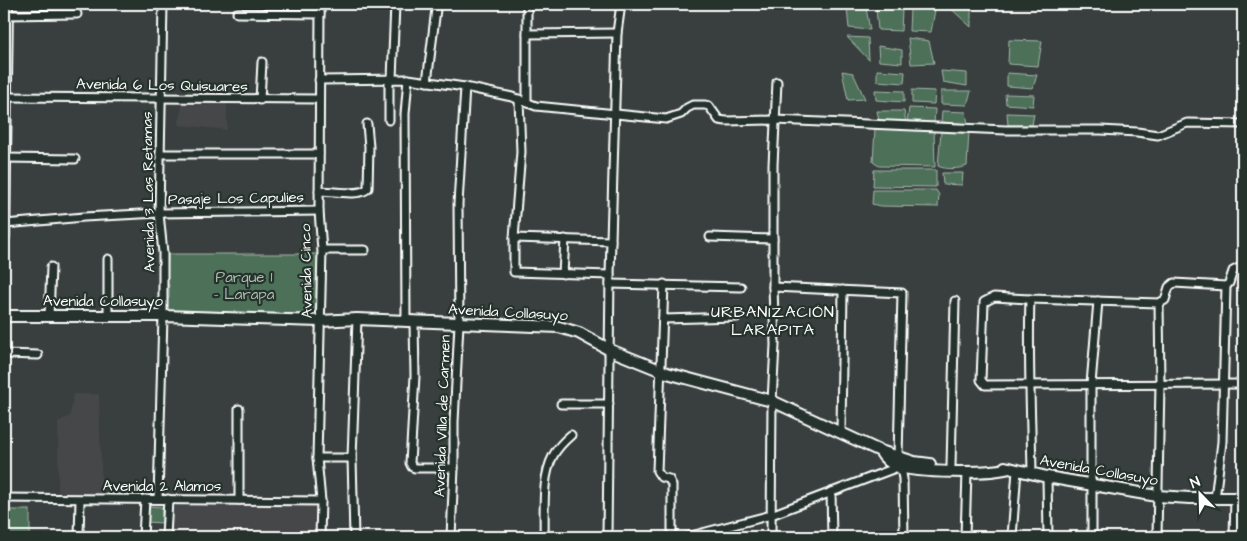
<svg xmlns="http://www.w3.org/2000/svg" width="1247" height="541" font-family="'Architects Daughter',sans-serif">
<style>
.built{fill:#454749}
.green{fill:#4e6f59;stroke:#a6b7ac}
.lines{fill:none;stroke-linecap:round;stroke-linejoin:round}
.street-casing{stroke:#fff;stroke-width:11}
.secondary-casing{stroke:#fff;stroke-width:14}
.street{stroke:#26332d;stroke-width:7}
.secondary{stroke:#26332d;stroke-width:10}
.labels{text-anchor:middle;stroke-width:4.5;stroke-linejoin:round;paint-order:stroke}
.street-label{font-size:15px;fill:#fff;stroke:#26332d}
.park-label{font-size:15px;fill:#afbeb4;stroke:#26332d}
.neighbourhood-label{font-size:16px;letter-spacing:1px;fill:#fff;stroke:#26332d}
</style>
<rect width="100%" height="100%" fill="#383f3e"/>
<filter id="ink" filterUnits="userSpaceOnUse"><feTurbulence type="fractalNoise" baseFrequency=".02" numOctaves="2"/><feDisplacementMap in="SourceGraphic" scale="10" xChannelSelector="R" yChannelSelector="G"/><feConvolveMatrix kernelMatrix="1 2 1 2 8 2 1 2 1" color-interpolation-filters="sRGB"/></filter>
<g filter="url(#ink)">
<g class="built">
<path d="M227,104V130L178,125L182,105Z"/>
<path d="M73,394H99L102,495L58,494V422L70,416Z"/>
<path d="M315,504L314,537H169L170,506Z"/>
</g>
<g class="green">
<path d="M946,4H971V27Z"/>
<path d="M866,8L870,30L849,28L847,9Z"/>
<path d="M876,8L902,10L901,31L878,30Z"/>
<path d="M910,9L935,10L931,32L909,31Z"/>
<path d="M847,37L868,38L869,60Z"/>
<path d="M908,38L929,41L934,63L911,64Z"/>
<path d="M1009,40L1042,41L1038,66L1008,64Z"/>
<path d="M878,46L902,50V63L879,61Z"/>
<path d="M877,70L905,72L904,83L877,81Z"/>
<path d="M842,71L853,73L865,99L848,100Z"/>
<path d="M941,71L967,73V86L943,82Z"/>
<path d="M1007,73L1037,75L1033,88L1007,86Z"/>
<path d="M875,90L904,91V102L876,100Z"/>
<path d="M912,90L935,91L934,104L912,103Z"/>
<path d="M941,91H971L967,105L941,104Z"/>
<path d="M1005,94L1034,95L1033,106L1006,104Z"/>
<path d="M909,108L935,109L934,124L907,123Z"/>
<path d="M877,111H904L906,122L879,120Z"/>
<path d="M942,111L966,112L968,124L941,122Z"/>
<path d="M1007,113L1034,114L1032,125H1008Z"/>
<path d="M875,128L934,130L935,167L879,166L873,162Z"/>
<path d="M941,131H969L967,166C959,169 946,170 938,166Z"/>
<path d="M874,170H936V187L873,186Z"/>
<path d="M942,173H963L962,185L943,184Z"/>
<path d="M873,190H936L939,195L938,207L880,206L872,204Z"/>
<path d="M168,254H320L318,316L167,312V300L169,298V286L167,282Z"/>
<path d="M146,506L162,507V523L146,522Z"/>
<rect x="9" y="510" width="21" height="27"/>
</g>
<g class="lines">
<defs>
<g id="street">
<path d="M320,4L319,211L322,250L317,458L321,501L320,537"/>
<path d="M237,13L320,14"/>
<path d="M5,15L77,14"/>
<path d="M527,34L617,33"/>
<path d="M389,79V120"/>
<path d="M392,79L395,4"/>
<path d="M319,80L408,79L465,87L512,97L536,106L666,119L681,114L687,108L693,105H705L709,106L719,120L726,121L775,120L1006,130H1101L1137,132L1158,135L1187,123L1243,124"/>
<path d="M427,82L436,9"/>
<path d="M5,97L319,99"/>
<path d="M519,99L521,152L514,238V272L610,275"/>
<path d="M260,100L262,62"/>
<path d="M527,102V4"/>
<path d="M160,154H319"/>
<path d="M5,158L75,159"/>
<path d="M319,191C332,191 361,197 368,188L369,147L367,124"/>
<path d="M5,224L84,217L159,213L319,211"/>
<path d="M710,237L773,239"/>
<path d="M514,238L611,241"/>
<path d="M322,250H365"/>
<path d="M1243,266L1233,271L1229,283L1226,286L1174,283L1169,287L1165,300L1159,303L1030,299L994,297L984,302L981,380L985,385L1243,384"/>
<path d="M563,274L565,239"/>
<path d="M610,284L741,287"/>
<path d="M664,284L657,471L661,477L669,479L672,485V537"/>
<path d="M773,287L902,293L898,456V467L902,473L903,479L904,537"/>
<path d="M1030,299C1028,357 1031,415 1032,473"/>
<path d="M108,315V259"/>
<path d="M49,317L51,267"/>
<path d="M663,319L737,317"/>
<path d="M406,322L405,114L408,79"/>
<path d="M414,323L415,376L410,463L412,467L415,468H454"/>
<path d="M4,354L38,355"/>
<path d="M561,404H609"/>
<path d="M239,409V500"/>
<path d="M841,431L843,290"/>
<path d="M317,458H352"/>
<path d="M951,466L955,301"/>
<path d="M1047,477L1048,537"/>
<path d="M1091,485V384L1098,301"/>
<path d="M1092,485V537"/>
<path d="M831,492L832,537"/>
<path d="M4,498L321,501"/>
<path d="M158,499L163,316V253L159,213L163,4"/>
<path d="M1215,499L1222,442L1226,286"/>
<path d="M79,537L80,500"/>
<path d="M143,537L145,499"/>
<path d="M166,537L168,499"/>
<path d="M354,537L352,458L357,319"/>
<path d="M451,537L454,468V422L459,324L458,204L465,87"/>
<path d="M544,537C545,512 541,479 553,456C557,448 564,441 571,435"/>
<path d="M607,537L610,275L617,33L621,4"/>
<path d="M687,537L771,515L898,467"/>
<path d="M771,537L772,401L775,345L773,287V165L777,82"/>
<path d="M965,537L967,472"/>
<path d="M1012,537L1017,470"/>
<path d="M1157,537L1160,384L1159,303"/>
<path d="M1234,537L1235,498"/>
</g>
<g id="secondary">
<path d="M4,236L7,4"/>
<path d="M4,316H163L320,321L357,319L559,327L579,333L610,350L667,373L772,401L880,451C884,458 889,463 897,466C917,473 989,474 1009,468"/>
<path d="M880,451L914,462L930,464"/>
<path d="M1005,467L1047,477L1157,496L1190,498H1243"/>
</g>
</defs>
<use href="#street" class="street-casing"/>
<use href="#secondary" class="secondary-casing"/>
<use href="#street" class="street"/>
<use href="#secondary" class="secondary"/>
</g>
</g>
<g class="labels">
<g class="street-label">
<text transform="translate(162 85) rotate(1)" y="5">Avenida 6 Los Quisuares</text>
<text transform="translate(148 192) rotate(-91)" y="5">Avenida 3 Las Retamas</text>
<text transform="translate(236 198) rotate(-1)" y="5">Pasaje Los Capulies</text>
<text transform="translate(306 271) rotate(-91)" y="5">Avenida Cinco</text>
<text x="103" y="306">Avenida Collasuyo</text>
<text transform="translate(508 312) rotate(3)" y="5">Avenida Collasuyo</text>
<text transform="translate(442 416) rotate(-88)" y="5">Avenida Villa de Carmen</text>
<text transform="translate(1099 470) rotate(10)" y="5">Avenida Collasuyo</text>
<text x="162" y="491">Avenida 2 Alamos</text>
</g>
<g class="park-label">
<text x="244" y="282">Parque 1<tspan x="244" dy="17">- Larapa</tspan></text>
</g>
<g class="neighbourhood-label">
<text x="773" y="317">URBANIZACIÓN<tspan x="773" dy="18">LARAPITA</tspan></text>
</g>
</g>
<rect width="1247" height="541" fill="none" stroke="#26332d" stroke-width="20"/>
<rect x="10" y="10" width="1227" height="521" fill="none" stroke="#fff" stroke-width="2" filter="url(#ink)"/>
<g transform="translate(1200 494) rotate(337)" stroke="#26332d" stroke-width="4" paint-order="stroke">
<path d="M0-4L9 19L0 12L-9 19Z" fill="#ffffff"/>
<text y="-8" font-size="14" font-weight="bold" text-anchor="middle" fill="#ffffff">N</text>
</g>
</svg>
